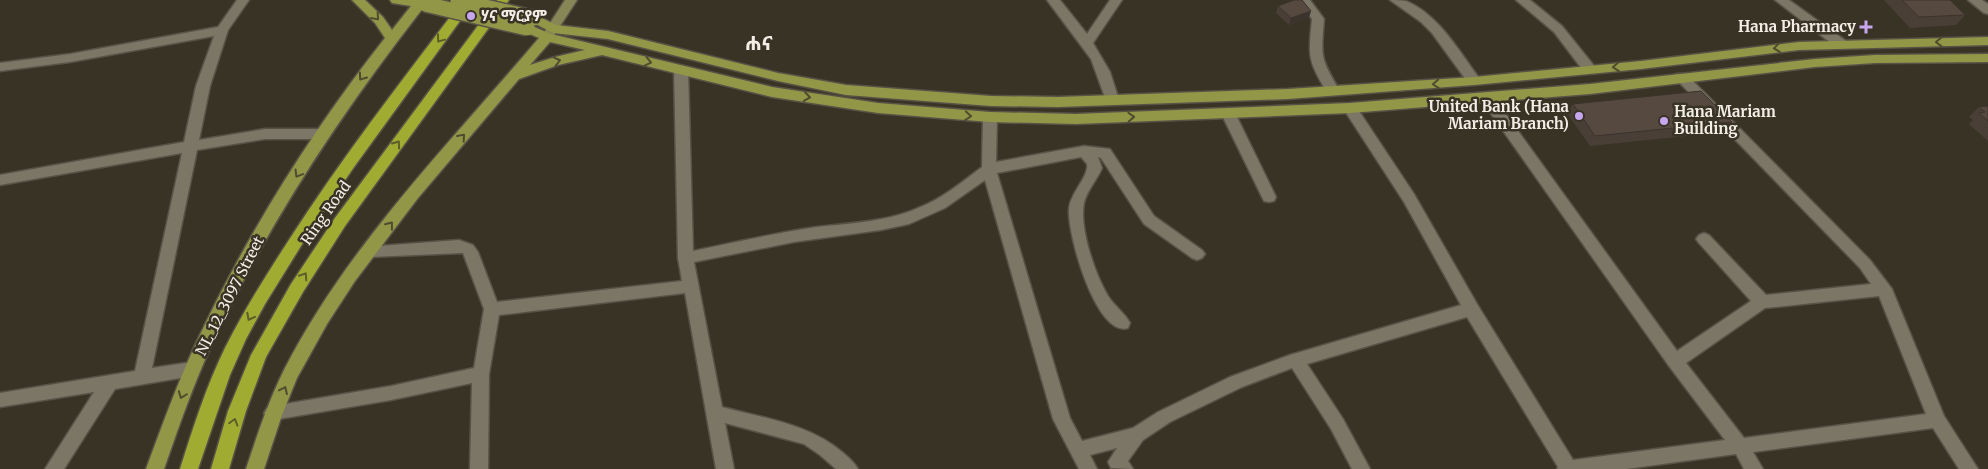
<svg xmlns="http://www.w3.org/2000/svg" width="1988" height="469" font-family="Merriweather,'Noto Sans Ethiopic',serif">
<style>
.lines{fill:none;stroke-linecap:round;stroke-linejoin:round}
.street-casing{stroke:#575246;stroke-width:3}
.secondary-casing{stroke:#575246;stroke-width:3}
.primary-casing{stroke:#575246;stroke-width:3}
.highway-casing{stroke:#575246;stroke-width:3}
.street{fill:#7c7667;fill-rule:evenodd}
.secondary{fill:#878657;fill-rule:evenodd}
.primary{fill:#929647;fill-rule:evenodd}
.highway{fill:#a0ac31;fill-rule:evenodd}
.primary-bridge-casing{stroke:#575246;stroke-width:18;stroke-linecap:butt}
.primary-bridge{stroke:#929647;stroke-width:15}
.wall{fill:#4a3f37}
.shaded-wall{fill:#3c332d}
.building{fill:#564940;stroke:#3c332d}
.oneway{stroke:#4f4c2e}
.oneway2{stroke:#5d5d2a}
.poi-dot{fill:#c7a6f0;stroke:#393326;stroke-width:2}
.labels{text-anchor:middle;stroke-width:5;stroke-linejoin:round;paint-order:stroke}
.poi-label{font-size:15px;font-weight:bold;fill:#f2eee6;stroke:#393326;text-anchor:start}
.street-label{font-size:15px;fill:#f2eee6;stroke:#393326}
.district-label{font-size:20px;font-weight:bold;fill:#f2eee6;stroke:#393326}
</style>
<rect width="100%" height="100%" fill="#393326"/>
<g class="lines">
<defs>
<g id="street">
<path d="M237,0H249L228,30L210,86L199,140L265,129H322L327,131L329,134L327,137L322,139H265L197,150L152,368L192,362L198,364L200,369L198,374L192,376L115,389L64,469H45L94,392L0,407V393L135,371L182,153L0,185V175L184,142L196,86L214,36L70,62L0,71V63L70,54L218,27Z"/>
<path d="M1047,0H1060L1087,34L1110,0H1122L1093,43L1110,72L1119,100L1117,103H1107L1091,59Z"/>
<path d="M1297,0H1310L1324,19C1321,57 1320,58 1340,91L1338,94H1328C1308,60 1308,59 1312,19Z"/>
<path d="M1390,0C1395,0 1401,0 1406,1C1438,14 1459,51 1479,78L1481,81L1479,84H1469L1432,33L1421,22Z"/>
<path d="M1516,0H1530L1562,26L1595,67L1597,70L1595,73H1585L1554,32Z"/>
<path d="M1775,0H1789L1846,41L1847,44L1846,47H1836Z"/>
<path d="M1968,0H1982L1988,4V14L1984,13Z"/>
<path d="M681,66L686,67L688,70L693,251C732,243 771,234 810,228C846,223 884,223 918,208C942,199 962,182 982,167L983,117L985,114H995L997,117L996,162L1084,146L1110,149L1154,216L1202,250L1205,254L1202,258L1197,260L1192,258L1144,224L1101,158L1098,157L1102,168C1097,180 1087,190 1084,203C1079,228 1095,274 1108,296C1114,306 1125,313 1130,323L1128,328C1096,338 1067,233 1069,209C1070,193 1089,177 1087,164L1081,157L997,173L1070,418L1082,441L1133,428L1158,412L1230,377L1290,355L1461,305L1404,202L1343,108L1345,105H1355L1414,194L1477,304L1573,460L1725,440L1669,366L1482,101L1480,98L1482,95H1492L1677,351L1751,301L1699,243L1696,239L1699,235L1704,233L1709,235L1766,295L1871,284L1860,268L1674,77L1676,74H1686L1870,260L1892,289L1944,416L1978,469H1959L1933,428L1753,452L1763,469H1744L1736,454L1626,469H1557L1558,467L1467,317L1307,364L1343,419L1370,469H1352L1331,429L1292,368L1242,387L1170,422L1143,440L1128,461L1133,469L1111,468L1108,462L1117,448L1090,455L1097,469H1079L1053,419L985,180L945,208L909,224L881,230L794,242L694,262L722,407C763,418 809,424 842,452C848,457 854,462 858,469H836L820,455L804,444L725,423L734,469H716L685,293L499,315L489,374L488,469H470L472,383L391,400L273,420L267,418L264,413L267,408L273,406L391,386L474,368L484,309L463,253L370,257L365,255L362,251L365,247L459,240L473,245L478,252L497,302L682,281L678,258L674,70L676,67ZM1879,296L1926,414L1744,438L1686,363L1765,308Z"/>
<path d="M1228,108L1233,110L1235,113L1276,197L1274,201L1269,202L1264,201L1262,197L1221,113L1223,110Z"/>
</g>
<path id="secondary" d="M565,0H577L551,40H543L541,37Z"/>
<g id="primary">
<path d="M352,0H365L383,17L392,30L411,6L392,3L390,0H428L431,4L429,7L423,8C342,112 269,221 213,342C194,383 179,426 164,469H146C162,426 177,384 196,343C247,234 311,132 385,38L375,23Z"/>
<path d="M534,14L556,25L608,31L778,73L846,85L991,96L1058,97L1288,89L1474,77L1641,61L1799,42L1988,37V45L1799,50L1641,69L1474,85L1288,99L1058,107L991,106L846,95L778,81L608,39L553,33L530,21L528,18Z"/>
<path d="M527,24L551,34L772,87L878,103L990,112L1076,114L1350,103L1590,84L1815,59L1875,55L1988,54V62L1875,63L1815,67L1590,94L1350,113L1076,124L990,122L878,113L772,97L602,55L558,65L519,79L418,198L355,281L327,324L297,378L282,415L264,469H246C257,436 268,402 284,370C348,245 449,144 539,38L523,31L521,28L523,25ZM550,42L585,50L555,57L530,65Z"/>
</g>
<g id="highway">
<path d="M463,0H470L473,3L354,167L309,233L265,304L246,339L230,375L198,469H180C193,428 206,387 225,348C243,312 265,277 287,243C341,159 402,80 463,0Z"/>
<path d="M497,0H509L345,226L303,292L266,357L246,411L229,469H211L228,411L251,355L291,284L335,218Z"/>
</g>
</defs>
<use href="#street" class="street-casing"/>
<use href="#secondary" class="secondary-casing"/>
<use href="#primary" class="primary-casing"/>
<use href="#highway" class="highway-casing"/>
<use href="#street" class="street"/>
<use href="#secondary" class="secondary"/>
<use href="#primary" class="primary"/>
<use href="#highway" class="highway"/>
<defs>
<g id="primary-bridge">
<path d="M458,1L534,18"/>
<path d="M425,4L527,28"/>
</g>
</defs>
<use href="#primary-bridge" class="primary-bridge-casing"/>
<use href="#primary-bridge" class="primary-bridge"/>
</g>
<g class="wall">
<path d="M1884,0H1950L1965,15L1956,25L1910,28Z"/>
<path d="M1278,6L1309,18L1289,25L1276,13Z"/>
<path d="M1573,104L1732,122L1725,132L1590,146L1567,113Z"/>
<path d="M1988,106V141L1969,124L1973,120L1969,117L1979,107Z"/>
</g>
<path class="shaded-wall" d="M1311,11L1309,18L1289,25L1291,18Z"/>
<g class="building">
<path d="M1294,0H1302L1311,11L1291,18L1278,6Z"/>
<path d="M1902,0H1950L1965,15L1919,17Z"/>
<path d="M1701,91L1732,122L1595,136L1573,104Z"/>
<path d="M1988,106V121L1979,113L1985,112L1979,107Z"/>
</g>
<defs><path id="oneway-chevron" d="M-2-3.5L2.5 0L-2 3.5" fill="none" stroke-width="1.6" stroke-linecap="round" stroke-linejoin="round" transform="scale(1.25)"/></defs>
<g class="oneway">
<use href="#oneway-chevron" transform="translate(376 17) rotate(49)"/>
<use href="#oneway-chevron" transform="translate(1939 42) rotate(179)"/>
<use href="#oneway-chevron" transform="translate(1777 48) rotate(173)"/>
<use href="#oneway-chevron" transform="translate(557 61) rotate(-14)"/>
<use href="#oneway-chevron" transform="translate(648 62) rotate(13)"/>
<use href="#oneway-chevron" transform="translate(1616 67) rotate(175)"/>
<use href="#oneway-chevron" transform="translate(362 77) rotate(126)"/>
<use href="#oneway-chevron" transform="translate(1436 84) rotate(176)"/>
<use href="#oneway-chevron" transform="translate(807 97) rotate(8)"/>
<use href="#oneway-chevron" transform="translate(968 116) rotate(5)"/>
<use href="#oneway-chevron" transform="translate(1131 117) rotate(-2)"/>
<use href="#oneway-chevron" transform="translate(462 137) rotate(-49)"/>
<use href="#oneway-chevron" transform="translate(298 174) rotate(121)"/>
<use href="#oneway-chevron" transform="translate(390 225) rotate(-52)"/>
<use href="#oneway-chevron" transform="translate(284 390) rotate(-65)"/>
<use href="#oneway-chevron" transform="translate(182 395) rotate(111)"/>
</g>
<g class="oneway2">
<use href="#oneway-chevron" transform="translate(440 39) rotate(127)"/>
<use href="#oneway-chevron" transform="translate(397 144) rotate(-54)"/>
<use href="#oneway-chevron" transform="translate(304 276) rotate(-57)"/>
<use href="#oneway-chevron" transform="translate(250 317) rotate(118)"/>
<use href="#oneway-chevron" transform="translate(234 422) rotate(-74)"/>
</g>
<g class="poi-dot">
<circle cx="471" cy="16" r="5"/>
<path d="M1863.5 19.5h5v5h5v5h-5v5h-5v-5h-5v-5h5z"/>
<circle cx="1579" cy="116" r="5"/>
<circle cx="1664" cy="121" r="5"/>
</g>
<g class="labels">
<g class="poi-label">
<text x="481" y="21">ሃና ማርያም</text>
<text x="1856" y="32" text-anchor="end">Hana Pharmacy</text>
<text x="1569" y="112" text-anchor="end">United Bank (Hana<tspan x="1569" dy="17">Mariam Branch)</tspan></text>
<text x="1674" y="117">Hana Mariam<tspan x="1674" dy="17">Building</tspan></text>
</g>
<g class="street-label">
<text transform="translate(326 213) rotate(-55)" y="5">Ring Road</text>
<text transform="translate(230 296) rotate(-63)" y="5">NL_12_3097 Street</text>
</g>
<g class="district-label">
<text x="759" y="50">ሐና</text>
</g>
</g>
</svg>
